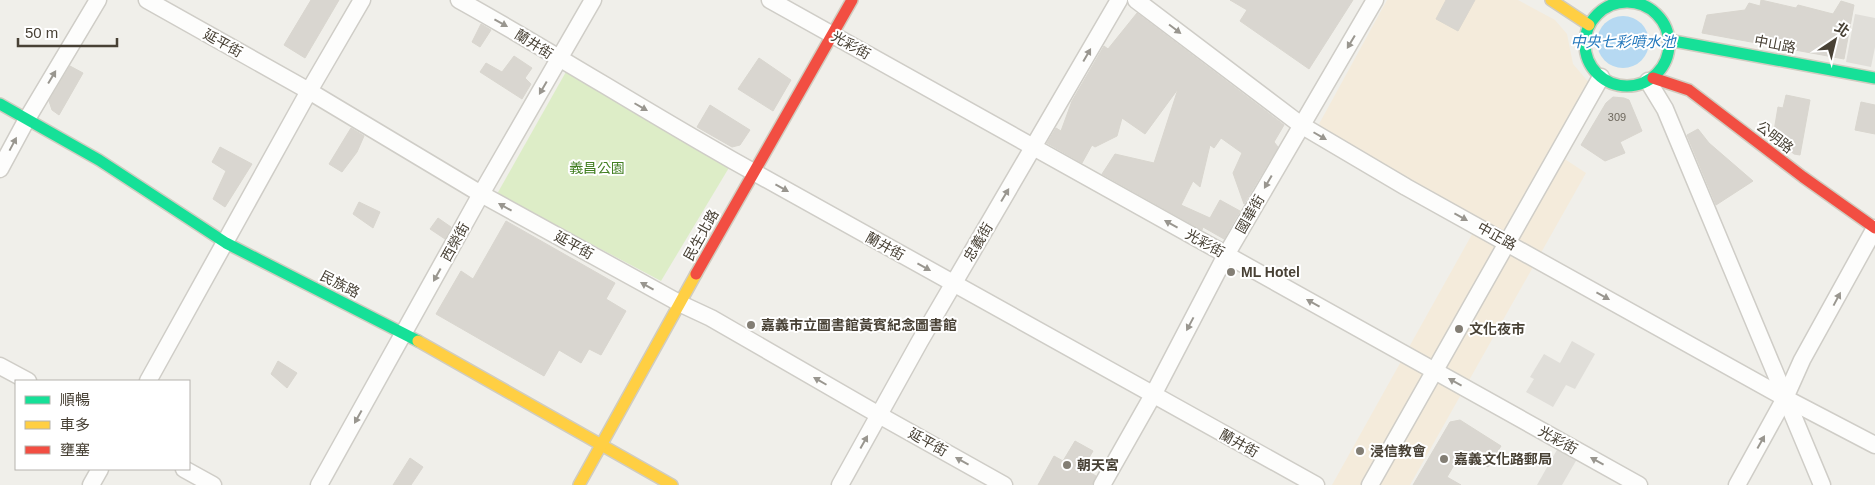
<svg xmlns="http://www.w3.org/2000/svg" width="1875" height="485" font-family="Helvetica,'Noto Sans TC',sans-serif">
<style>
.commercial{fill:#f4ebdb}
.green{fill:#ddedc7}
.parking{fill:#e0ded9}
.water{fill:#b6d9f2}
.building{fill:#d9d6d0;stroke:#d9d6cf}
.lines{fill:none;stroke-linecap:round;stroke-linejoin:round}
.street-casing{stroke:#cfcdc7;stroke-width:19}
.fast-casing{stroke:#d0ccc0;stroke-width:14}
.slow-casing{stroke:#d0ccc0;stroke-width:14}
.jam-casing{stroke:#d0ccc0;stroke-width:14}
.street{stroke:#fdfdfc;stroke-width:16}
.fast{stroke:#16e098;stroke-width:11}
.slow{stroke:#ffcf43;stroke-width:11}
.jam{stroke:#f24e42;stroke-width:11}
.oneway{fill:#99968f}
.poi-dot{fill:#837e74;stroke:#fff;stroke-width:2}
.labels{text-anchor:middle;stroke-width:4;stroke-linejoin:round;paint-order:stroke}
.number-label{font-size:11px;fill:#6e685d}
.street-label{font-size:14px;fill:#484135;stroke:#fff}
.park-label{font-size:14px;fill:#437f23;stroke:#fff}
.poi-label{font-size:14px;font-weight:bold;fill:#484135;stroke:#fff;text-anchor:start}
.water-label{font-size:15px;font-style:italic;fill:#2579bd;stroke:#fff}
</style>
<rect width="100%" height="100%" fill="#f0efea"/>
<path class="commercial" d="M1387,0H1518L1555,20L1567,34L1573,64L1592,86L1554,152L1586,173L1410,485H1332L1480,220L1327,133L1319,124Z"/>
<path class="green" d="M567,70L730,166L661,281L497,194Z"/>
<g class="parking">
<path d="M1855,14L1875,18V47L1871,67L1846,62Z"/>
<path d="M1572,341L1595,354L1575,389L1566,385L1553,407L1526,392L1534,379L1530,377L1544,354L1560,363Z"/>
<path d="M1558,448L1577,459L1562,485H1537Z"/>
</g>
<circle class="water" cx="1623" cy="42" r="26"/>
<g class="building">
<path d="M311,0H339L305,58L284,45Z"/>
<path d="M1230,0H1353L1309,69L1240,21L1247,10Z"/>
<path d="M1446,0H1475L1458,31L1436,19Z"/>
<path d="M1761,0L1796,8L1798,5L1833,14L1841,1L1854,5L1844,59L1702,33L1707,15L1745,10L1749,3L1760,6Z"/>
<path d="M1137,13L1284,125L1274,142L1278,147L1244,204L1233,173L1242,153L1221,138L1214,148L1210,145L1200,187L1193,181L1181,205L1210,218L1220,200L1240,211L1224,239L1203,227L1202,230L1102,174L1115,154L1154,163L1178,89L1145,134L1122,118L1117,136L1095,147L1092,145L1082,163L1047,143L1056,128L1061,131L1072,101L1104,46L1108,49Z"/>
<path d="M481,24L491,30L480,47L472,42Z"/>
<path d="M514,56L532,68L525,78L531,84L522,99L480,72L486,63L502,72Z"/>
<path d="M759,58L791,80L773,111L738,89Z"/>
<path d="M70,66L83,73L59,115L52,110L49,101Z"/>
<path d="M1786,95L1810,100L1800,155L1794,154L1773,137L1778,107L1783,108Z"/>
<path d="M1613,97L1624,98L1629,100L1642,131L1620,142L1625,153L1605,161L1581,145L1606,103Z"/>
<path d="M1861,102L1875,105V134L1855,130Z"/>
<path d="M710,105L750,130L740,145L732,147L697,127Z"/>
<path d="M351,128L364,136L357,152L342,172L329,164Z"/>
<path d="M1698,129L1709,143L1753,181L1716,205L1687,135Z"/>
<path d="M220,147L252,164L225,207L213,199L226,171L212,162Z"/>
<path d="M359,202L380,212L373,228L353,214Z"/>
<path d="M438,218L451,227L445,239L430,229Z"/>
<path d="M506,221L615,283L606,299L626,311L601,355L589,349L581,363L559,350L544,376L436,314L461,271L473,279Z"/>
<path d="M278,361L297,373L287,388L271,374Z"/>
<path d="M1460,420L1501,446L1488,467L1463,450L1447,477L1461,485H1413L1450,422Z"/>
<path d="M1075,441L1093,451L1083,468L1096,476L1092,485H1038L1054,456L1063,461Z"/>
<path d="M410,458L423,467L411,485H393Z"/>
</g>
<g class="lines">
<defs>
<g id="street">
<path d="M147,0L309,91L481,194L681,304L711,318L879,415L1004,485"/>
<path d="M459,0C551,51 640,108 732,160C926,269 1121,377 1316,485"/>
<path d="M770,0L1639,485"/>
<path d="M1136,0L1301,125L1406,187L1785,398L1875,445"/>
<path d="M1648,81L1665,109L1822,485"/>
<path d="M0,169L27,119L98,0"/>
<path d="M0,366L28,381"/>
<path d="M148,381L309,91L362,0"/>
<path d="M184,469L213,485"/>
<path d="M91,485L100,469"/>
<path d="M319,485L481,194L593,0"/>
<path d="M840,485L920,341L1119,0"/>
<path d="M1102,485L1153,395L1226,255L1375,0"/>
<path d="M1370,485L1601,77"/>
<path d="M1737,485L1785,398L1802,360L1875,228"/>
</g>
<g id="fast">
<circle cx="1627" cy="44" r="42"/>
<path d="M1668,40L1875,78"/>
<path d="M0,104L99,160L226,243L418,341"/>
</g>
<g id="slow">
<path d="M1551,0L1589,25"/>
<path d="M418,341L672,485"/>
<path d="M579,485L696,274"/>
</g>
<g id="jam">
<path d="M1653,78L1689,90L1803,177L1875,228"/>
<path d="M696,274L852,0"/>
</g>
</defs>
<use href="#street" class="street-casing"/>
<use href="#fast" class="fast-casing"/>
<use href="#slow" class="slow-casing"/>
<use href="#jam" class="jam-casing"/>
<use href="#street" class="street"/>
<use href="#fast" class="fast"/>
<use href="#slow" class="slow"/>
<use href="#jam" class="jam"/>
</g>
<defs><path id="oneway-solid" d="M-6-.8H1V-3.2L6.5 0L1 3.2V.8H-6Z" transform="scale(1.25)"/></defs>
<g class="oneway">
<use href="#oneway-solid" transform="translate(501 23) rotate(29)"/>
<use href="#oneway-solid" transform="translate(1175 29) rotate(37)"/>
<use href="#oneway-solid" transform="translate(1351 42) rotate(121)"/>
<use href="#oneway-solid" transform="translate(1087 55) rotate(-60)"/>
<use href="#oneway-solid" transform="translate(52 77) rotate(-59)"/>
<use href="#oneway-solid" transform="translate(543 88) rotate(120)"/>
<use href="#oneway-solid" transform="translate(641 107) rotate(30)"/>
<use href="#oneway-solid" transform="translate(1320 136) rotate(30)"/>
<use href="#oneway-solid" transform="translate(13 144) rotate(-62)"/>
<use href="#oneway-solid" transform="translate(1268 182) rotate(120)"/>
<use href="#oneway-solid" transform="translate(782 188) rotate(29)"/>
<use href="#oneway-solid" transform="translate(1005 195) rotate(-59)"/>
<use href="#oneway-solid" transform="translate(505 207) rotate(-151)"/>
<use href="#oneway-solid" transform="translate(1461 217) rotate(29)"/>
<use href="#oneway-solid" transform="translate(1171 224) rotate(-151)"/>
<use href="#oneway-solid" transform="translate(924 267) rotate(29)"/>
<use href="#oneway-solid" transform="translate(437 275) rotate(119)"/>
<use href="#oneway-solid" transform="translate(647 286) rotate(-151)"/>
<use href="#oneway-solid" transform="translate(1603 296) rotate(29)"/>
<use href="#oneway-solid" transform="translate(1837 299) rotate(-62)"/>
<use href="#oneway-solid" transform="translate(1313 303) rotate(-151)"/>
<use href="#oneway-solid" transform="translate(1190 324) rotate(118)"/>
<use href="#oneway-solid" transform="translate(820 381) rotate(-150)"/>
<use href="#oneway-solid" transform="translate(1455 382) rotate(-151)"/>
<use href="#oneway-solid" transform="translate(358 417) rotate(119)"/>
<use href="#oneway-solid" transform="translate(864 442) rotate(-61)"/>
<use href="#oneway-solid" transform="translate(1761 442) rotate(-61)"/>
<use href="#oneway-solid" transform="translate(962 461) rotate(-151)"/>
<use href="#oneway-solid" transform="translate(1597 461) rotate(-151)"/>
</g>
<g class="poi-dot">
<circle cx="1231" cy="272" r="5"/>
<circle cx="751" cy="325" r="5"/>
<circle cx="1459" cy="329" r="5"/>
<circle cx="1360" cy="451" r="5"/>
<circle cx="1444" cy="459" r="5"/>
<circle cx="1067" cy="465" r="5"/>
</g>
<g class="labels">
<g class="number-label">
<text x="1617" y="121">309</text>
</g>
<g class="street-label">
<text transform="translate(223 43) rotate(29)" y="5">延平街</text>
<text transform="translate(534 44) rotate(32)" y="5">蘭井街</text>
<text transform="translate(1775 44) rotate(11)" y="5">中山路</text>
<text transform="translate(851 45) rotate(29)" y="5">光彩街</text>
<text transform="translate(1775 137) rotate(38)" y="5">公明路</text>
<text transform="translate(1250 214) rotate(-60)" y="5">國華街</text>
<text transform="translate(701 235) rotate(-61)" y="5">民生北路</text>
<text transform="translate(1497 236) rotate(29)" y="5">中正路</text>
<text transform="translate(455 242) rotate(-61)" y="5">西榮街</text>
<text transform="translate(978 242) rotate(-59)" y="5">忠義街</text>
<text transform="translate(1205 243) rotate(29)" y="5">光彩街</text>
<text transform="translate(574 245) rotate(29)" y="5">延平街</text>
<text transform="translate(885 246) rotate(29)" y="5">蘭井街</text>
<text transform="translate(340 284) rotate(27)" y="5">民族路</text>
<text transform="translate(1558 440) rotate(29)" y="5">光彩街</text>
<text transform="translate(928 442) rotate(29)" y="5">延平街</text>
<text transform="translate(1239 443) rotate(29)" y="5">蘭井街</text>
</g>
<g class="park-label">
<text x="597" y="173">義昌公園</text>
</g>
<g class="poi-label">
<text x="1241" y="277">ML Hotel</text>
<text x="761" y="330">嘉義市立圖書館黃賓紀念圖書館</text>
<text x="1469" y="334">文化夜市</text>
<text x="1370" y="456">浸信教會</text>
<text x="1454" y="464">嘉義文化路郵局</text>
<text x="1077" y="470">朝天宮</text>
</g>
<g class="water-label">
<text x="1623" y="47">中央七彩噴水池</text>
</g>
</g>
<rect x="15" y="380" width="175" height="90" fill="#ffffff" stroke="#b6b3ae"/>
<rect x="25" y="396" width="25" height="8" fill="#16e098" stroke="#b6b3ae"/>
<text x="60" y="405" font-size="15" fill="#484135">順暢</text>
<rect x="25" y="421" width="25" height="8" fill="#ffcf43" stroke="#b6b3ae"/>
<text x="60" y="430" font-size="15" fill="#484135">車多</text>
<rect x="25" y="446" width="25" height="8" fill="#f24e42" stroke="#b6b3ae"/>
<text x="60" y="455" font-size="15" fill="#484135">壅塞</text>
<g transform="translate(1835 40) rotate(35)" stroke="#ffffff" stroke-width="4" paint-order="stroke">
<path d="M0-4L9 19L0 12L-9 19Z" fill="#484135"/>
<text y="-8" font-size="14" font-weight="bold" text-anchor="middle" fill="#484135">北</text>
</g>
<path d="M18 38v8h99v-8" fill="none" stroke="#484135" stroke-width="2.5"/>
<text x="25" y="38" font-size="15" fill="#484135" stroke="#ffffff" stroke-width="4" paint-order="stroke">50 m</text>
</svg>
